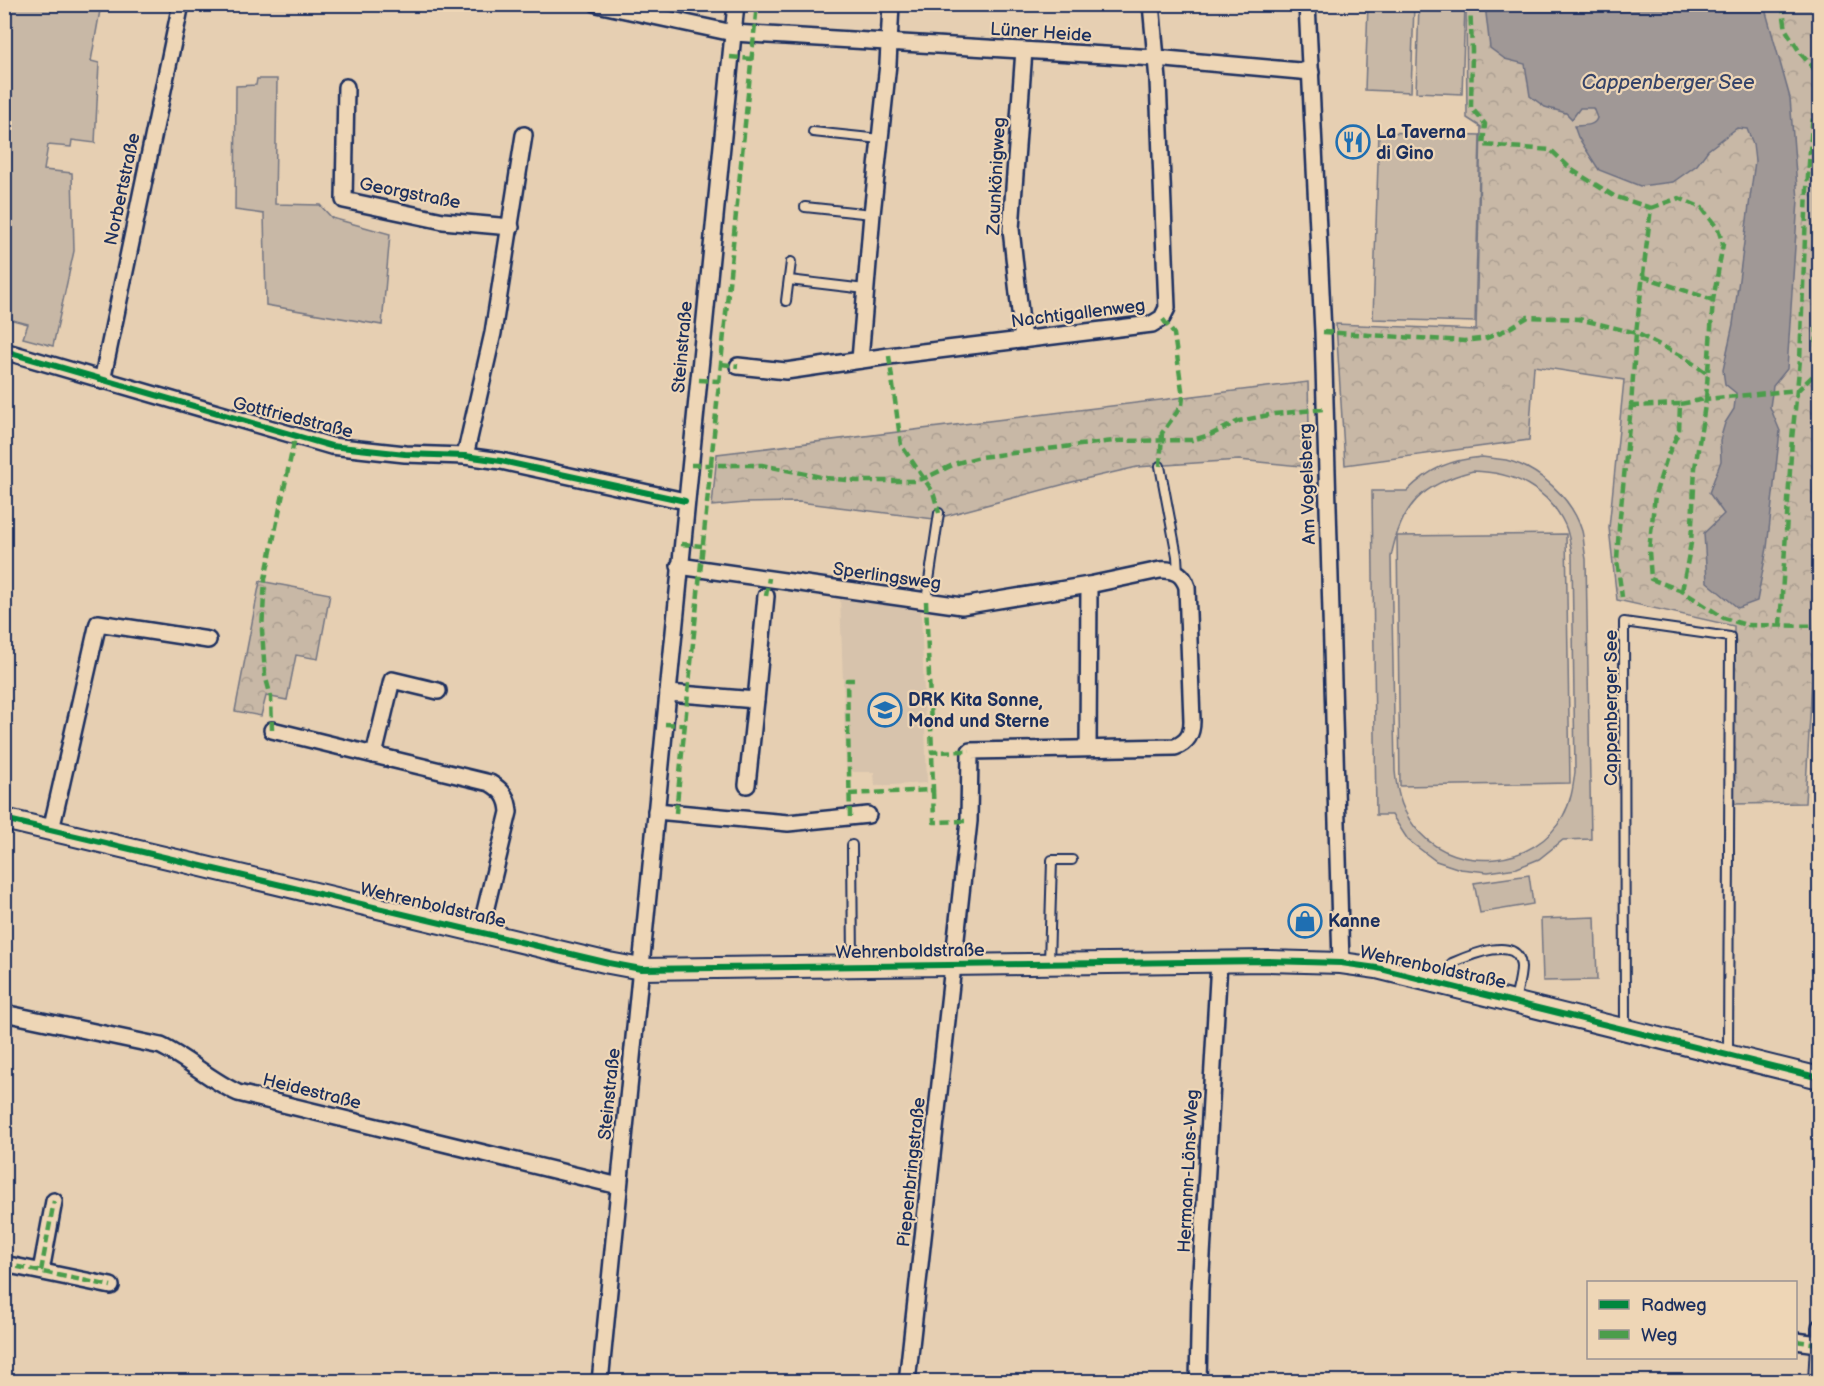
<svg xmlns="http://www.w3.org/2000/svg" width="1824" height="1386" font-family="'Balsamiq Sans',sans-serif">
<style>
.built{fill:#d7c3ac}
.green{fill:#c8b8a6;stroke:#727482;stroke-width:1.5;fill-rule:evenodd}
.forest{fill:url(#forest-firs);stroke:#727482;stroke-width:1.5}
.park{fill:url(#park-crowns);stroke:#727482;stroke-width:1.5}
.water{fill:#a09896;stroke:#6b6e80;stroke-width:1.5}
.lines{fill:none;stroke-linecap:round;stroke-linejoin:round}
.service-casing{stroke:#1b2f5e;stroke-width:12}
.minor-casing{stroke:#1b2f5e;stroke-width:20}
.tertiary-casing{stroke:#1b2f5e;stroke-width:24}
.service{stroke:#eed6b6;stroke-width:8}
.minor{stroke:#eed6b6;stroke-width:15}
.tertiary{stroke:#eed6b6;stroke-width:20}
.quiet{stroke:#4c9d4c;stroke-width:4.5;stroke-dasharray:9 4.5;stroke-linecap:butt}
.cycleway-casing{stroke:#eed6b6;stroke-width:10}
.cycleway{stroke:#00873e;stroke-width:6}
.labels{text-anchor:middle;stroke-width:4.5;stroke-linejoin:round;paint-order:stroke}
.street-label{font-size:18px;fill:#1b2f5e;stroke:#eed6b6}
.poi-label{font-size:18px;font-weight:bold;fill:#1b2f5e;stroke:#eed6b6;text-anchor:start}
.water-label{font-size:20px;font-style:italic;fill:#364469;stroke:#eed6b6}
</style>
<defs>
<pattern id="forest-firs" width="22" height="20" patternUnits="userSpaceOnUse" patternTransform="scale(1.5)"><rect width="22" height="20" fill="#c8b8a6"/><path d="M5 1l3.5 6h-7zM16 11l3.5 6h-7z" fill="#ab9e91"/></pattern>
<pattern id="park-crowns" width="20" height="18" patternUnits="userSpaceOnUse" patternTransform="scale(1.5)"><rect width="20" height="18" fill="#c8b8a6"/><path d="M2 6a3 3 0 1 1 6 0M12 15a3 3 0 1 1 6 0" fill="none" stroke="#ab9e91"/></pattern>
</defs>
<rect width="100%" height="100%" fill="#e6cfb2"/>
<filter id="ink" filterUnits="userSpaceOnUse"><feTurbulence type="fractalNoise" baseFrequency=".0167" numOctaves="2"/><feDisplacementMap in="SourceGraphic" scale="12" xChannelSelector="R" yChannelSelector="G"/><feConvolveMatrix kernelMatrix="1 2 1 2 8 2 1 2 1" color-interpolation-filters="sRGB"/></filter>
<g filter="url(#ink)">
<path class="built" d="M840,597L921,610L927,783L875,786L874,772H854L846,767Z"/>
<g class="green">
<path d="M5,4L101,5L91,61L99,63L95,143L72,140L71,147L48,145L44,170L72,173L74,251L53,346L23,338L28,324L5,318Z"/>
<path d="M1368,5H1414L1411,92L1365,90Z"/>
<path d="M1419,5H1465L1462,94L1416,92Z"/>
<path d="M257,79H277L275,204L320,205L332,218L390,234L382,325L266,305L264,214L235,210L236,86L256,85Z"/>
<path d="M1379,132L1480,135L1475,322L1373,319Z"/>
<path d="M1482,457C1490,458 1498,459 1506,460C1539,468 1572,498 1582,531C1584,539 1584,550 1586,559L1591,839L1563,840L1539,859L1517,868L1488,872L1460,869L1436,861L1408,840L1392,815H1376L1372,491H1407C1430,468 1450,460 1482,457ZM1473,471C1513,472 1548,488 1565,525C1569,534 1570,544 1572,553L1575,772C1573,788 1571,802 1563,816C1536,867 1458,874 1420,833C1403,815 1397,795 1395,771L1391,557C1401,505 1422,484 1473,471Z"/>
<path d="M1566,534L1570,783L1400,786L1397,536Z"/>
<path d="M1529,875L1533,904L1480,913L1474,883Z"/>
<path d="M1595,917L1597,980L1543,981L1541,919Z"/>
</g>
<path class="forest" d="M1819,610V699L1810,697L1816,611Z"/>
<g class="park">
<path d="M1466,5H1819L1820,429L1816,431L1812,523L1816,611L1805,803L1733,804L1734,626L1617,600L1609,528L1624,380L1534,366L1529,440L1345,465L1336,324L1476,330L1481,127L1467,118Z"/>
<path d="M1308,382L1310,467L1239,460L1137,467L1076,481L934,519L799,502L745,503L712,506L717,454Z"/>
<path d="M260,581L330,594L318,659L296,655L287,700L266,696L261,716L235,711Z"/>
</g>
<path class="water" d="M1485,5H1764L1790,98L1798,200L1787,369L1773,386L1770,407L1780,431L1767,548L1757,601L1738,608L1707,582L1704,533L1724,514L1709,493L1721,461L1720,440L1725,423L1734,409L1736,393L1725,384L1723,370L1733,324L1755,161L1753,144L1747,129L1737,128L1708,150L1697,165L1673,182L1640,186L1599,170L1578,137L1574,126C1583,125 1594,127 1597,118L1593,108H1580L1572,119L1566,113L1545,107L1530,96L1525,64L1505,59L1490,48Z"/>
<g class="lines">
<defs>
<g id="service">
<path d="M813,132L880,139"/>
<path d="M805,207L872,214"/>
<path d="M789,280L865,289"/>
<path d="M786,301L791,262"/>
<path d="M1160,466L1177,556L1178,573"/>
<path d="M926,601L939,513"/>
<path d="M852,845L853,966"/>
<path d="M1049,963L1052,860H1072"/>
<path d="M1443,982L1448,969L1452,963C1468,956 1520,933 1521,967C1521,978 1517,990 1515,1001"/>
<path d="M1625,1028L1624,622L1730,637L1728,1053"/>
<path d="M1813,1382L1815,1344"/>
</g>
<g id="minor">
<path d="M597,4L733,33L1155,58L1311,72"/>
<path d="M1307,4L1323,332L1341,963"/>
<path d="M346,87L344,200L443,221L511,227"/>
<path d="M1023,340L1011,229L1024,50"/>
<path d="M4,351L331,446L405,454L465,456L501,461L685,501"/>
<path d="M860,360L872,214L888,64L891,4"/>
<path d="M738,366L786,371L889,356L1152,324L1162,318L1167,308L1158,80L1151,4"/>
<path d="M102,381L181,4"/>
<path d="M465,456L493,333L524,135"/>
<path d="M679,566L962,606L1089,585L1160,570C1174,569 1183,574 1187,587L1192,721C1192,734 1188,742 1175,747L970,751L969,821L907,1382"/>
<path d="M438,691L392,680L374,755L490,783C502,790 508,797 509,812L480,932"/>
<path d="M668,693L756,700L766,596"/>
<path d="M272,730L374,755"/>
<path d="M1088,748L1089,585"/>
<path d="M747,785L756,700"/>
<path d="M656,811L788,823L868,815"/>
<path d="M51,830L98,623L208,640"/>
<path d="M4,1013L161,1046C188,1059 210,1080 238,1093L619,1186"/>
<path d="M4,1264L111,1286"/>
<path d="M41,1271L54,1201"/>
<path d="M1820,1327V1345"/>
<path d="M1796,1341L1818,1344"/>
<path d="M600,1382L736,4"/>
<path d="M1198,1382L1200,1290L1219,962"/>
</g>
<path id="tertiary" d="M4,819L609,963L641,969L1268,961L1341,963L1377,968L1820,1078"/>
</defs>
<use href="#service" class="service-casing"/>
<use href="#minor" class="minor-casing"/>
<use href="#tertiary" class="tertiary-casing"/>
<use href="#service" class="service"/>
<use href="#minor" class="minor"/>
<use href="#tertiary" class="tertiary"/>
<g class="quiet">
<path d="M1470,4L1472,50L1471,107L1485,124L1483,145L1551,150L1572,170L1614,196L1651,208L1636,333L1631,406L1619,527L1617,560L1622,597"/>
<path d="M1782,4L1786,30L1801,54L1815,70L1820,91"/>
<path d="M736,6L757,8"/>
<path d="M730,57L752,59"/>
<path d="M1651,208L1679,198L1702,208L1718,229L1723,244L1713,300L1706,399L1680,404L1679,431L1667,457L1655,495L1649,551L1651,579L1682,591L1724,618L1746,625L1820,626"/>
<path d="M1642,276L1713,300"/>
<path d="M1323,332L1464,341L1487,338L1508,329L1528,317L1579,319L1636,333L1682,356L1708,374"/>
<path d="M889,356L901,445L933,492L939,513"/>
<path d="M721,364L738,366"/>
<path d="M699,380L719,381"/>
<path d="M1631,406L1680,404"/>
<path d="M691,465H762L826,478L858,481H914L925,478L957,463L980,457L1114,441L1192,440L1210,435L1239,421L1274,414L1324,409"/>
<path d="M1160,466L1162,433L1182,405L1183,397L1174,334L1162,318"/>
<path d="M681,544L702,546"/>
<path d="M1682,591L1691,543L1695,468L1706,399L1798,390L1816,373L1820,205"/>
<path d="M766,596L769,578"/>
<path d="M926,601L932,752L970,751"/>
<path d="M1780,626L1792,439L1800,360L1807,189L1812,125L1818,88"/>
<path d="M665,724L685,725"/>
<path d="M272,730L271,697L265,675L262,630L265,579L295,437"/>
<path d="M933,790L934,822L969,821"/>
<path d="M849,794L933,790L932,752"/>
<path d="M676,813L757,4"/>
<path d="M850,817L847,680H856"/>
<path d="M4,1264L111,1286"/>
<path d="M41,1271L54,1201"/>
<path d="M1820,1327V1345"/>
<path d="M1796,1341L1818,1344"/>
</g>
<defs>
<g id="cycleway">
<path d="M4,351L331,446L405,454L465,456L501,461L685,501"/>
<path d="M4,819L609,963L641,969L1268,961L1341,963L1377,968L1820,1078"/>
</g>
</defs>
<use href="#cycleway" class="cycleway-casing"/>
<use href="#cycleway" class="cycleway"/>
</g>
</g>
<defs>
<symbol id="restaurant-ring" viewBox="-11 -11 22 22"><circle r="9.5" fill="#eed6b6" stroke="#1f6fb2" stroke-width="1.5"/><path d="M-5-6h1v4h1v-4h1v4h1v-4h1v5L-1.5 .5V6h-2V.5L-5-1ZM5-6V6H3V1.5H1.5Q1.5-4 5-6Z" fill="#1f6fb2"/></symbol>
<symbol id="school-ring" viewBox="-11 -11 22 22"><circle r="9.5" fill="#eed6b6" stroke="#1f6fb2" stroke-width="1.5"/><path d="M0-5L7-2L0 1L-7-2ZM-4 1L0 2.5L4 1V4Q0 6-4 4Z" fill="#1f6fb2"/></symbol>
<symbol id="shop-ring" viewBox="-11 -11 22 22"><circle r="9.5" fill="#eed6b6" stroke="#1f6fb2" stroke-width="1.5"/><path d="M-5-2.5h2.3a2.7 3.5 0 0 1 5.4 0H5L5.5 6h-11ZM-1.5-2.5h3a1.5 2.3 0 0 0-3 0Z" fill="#1f6fb2"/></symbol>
</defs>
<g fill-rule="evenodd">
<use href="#restaurant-ring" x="1334" y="123" width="38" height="38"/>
<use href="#school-ring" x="866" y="691" width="38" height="38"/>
<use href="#shop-ring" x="1286" y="902" width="38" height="38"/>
</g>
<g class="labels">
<g class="street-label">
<text transform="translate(1041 32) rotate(4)" y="6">Lüner Heide</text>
<text transform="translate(996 176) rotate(-87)" y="6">Zaunkönigweg</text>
<text transform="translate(122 189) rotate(-78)" y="6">Norbertstraße</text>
<text transform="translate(410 193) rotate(11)" y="6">Georgstraße</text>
<text transform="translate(1078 313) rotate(-7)" y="6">Nachtigallenweg</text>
<text transform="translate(682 347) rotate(-85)" y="6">Steinstraße</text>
<text transform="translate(293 417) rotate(14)" y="6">Gottfriedstraße</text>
<text transform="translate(1307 484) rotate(-92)" y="6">Am Vogelsberg</text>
<text transform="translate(887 576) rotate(8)" y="6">Sperlingsweg</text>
<text transform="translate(1611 708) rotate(-90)" y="6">Cappenberger See</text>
<text transform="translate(433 905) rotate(13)" y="6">Wehrenboldstraße</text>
<text transform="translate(910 951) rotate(-1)" y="6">Wehrenboldstraße</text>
<text transform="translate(1433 967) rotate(12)" y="6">Wehrenboldstraße</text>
<text transform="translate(312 1091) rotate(14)" y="6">Heidestraße</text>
<text transform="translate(609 1094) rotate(-84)" y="6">Steinstraße</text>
<text transform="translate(1188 1171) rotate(-87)" y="6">Hermann-Löns-Weg</text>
<text transform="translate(911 1172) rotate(-84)" y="6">Piepenbringstraße</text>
</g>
<g class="poi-label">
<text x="1376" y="138">La Taverna<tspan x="1376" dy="21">di Gino</tspan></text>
<text x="908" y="706">DRK Kita Sonne,<tspan x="908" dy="21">Mond und Sterne</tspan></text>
<text x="1328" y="927">Kanne</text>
</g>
<g class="water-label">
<text x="1668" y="89">Cappenberger See</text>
</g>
</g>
<rect width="1824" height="1386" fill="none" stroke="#eed6b6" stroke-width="24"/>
<rect x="12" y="12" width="1800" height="1362" fill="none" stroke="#1b2f5e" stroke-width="2" filter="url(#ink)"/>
<rect x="1587" y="1281" width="210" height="78" fill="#eed6b6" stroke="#9a9393" stroke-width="1.5"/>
<rect x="1599" y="1300" width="30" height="9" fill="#00873e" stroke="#9a9393" stroke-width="1.5"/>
<text x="1641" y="1311" font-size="18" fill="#1b2f5e">Radweg</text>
<rect x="1599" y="1330" width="30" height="9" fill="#4c9d4c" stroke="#9a9393" stroke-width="1.5"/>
<text x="1641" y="1341" font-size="18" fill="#1b2f5e">Weg</text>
</svg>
